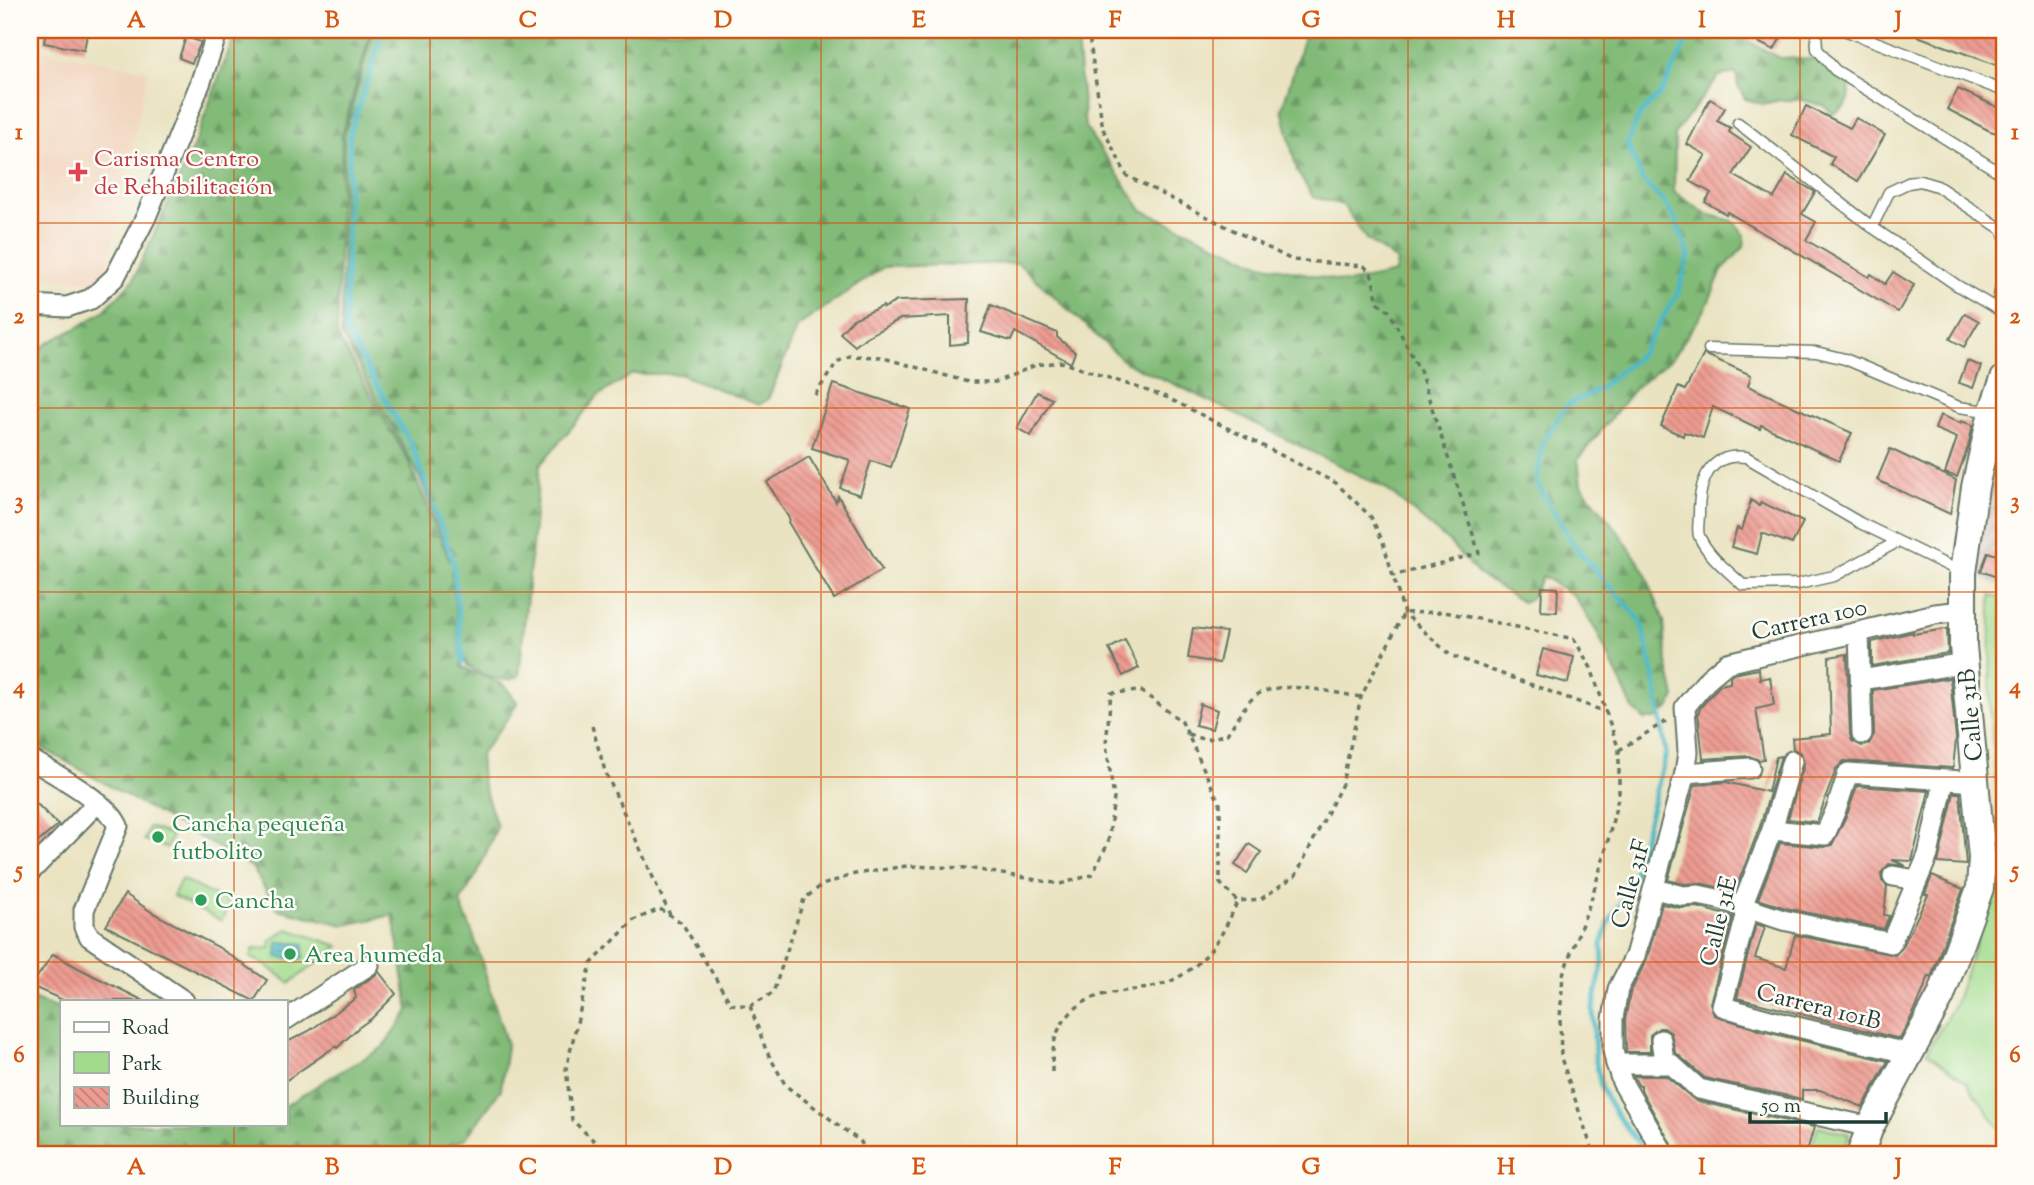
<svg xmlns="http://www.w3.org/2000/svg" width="2034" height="1185" font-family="'Sorts Mill Goudy',serif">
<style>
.built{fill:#f1d5bd}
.industrial{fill:url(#industrial-furrows)}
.green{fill:#a3db8c;stroke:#618c60;stroke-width:2}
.forest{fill:url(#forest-firs);stroke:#507c56;stroke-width:2}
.water{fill:url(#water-waves);stroke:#357b7c;stroke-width:2}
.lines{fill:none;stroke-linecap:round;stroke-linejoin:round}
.stream{stroke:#4bb9c5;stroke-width:5}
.building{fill:url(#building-back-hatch)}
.lane-casing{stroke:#667765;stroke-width:13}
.street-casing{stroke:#667765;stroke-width:23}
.secondary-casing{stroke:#667765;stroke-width:30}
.path{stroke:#667765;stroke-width:3.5;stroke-dasharray:5 5;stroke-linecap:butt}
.lane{stroke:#fff;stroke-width:10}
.street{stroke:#fff;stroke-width:19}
.secondary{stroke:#fff;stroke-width:26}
.grid{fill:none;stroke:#d45610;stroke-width:2;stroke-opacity:0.55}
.health-dot{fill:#e0444e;stroke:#fdfcf7;stroke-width:2.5}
.leisure-dot{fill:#2e9e5b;stroke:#fdfcf7;stroke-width:2.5}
.labels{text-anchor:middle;stroke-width:5;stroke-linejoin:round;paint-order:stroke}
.health-label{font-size:24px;fill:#be3a42;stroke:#fdfcf7;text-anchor:start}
.street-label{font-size:24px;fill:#1f3d34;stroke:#fdfcf7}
.leisure-label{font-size:24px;fill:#27864d;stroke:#fdfcf7;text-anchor:start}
.neatline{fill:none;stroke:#d45610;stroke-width:2.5}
.grid-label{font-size:23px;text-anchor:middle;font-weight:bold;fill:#d45610}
</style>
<defs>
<pattern id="industrial-furrows" width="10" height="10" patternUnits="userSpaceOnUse" patternTransform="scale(1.75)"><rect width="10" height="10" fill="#cec1ba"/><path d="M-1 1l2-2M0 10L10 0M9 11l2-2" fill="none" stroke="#a79e98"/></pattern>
<pattern id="forest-firs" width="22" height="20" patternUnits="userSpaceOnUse" patternTransform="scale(1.75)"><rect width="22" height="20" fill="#82bb78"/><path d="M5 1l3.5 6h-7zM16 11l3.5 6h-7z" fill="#6a9963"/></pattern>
<pattern id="water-waves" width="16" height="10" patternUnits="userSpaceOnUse" patternTransform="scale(1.75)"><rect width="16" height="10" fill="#4bb9c5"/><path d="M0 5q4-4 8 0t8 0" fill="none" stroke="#3e98a1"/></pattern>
<pattern id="building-back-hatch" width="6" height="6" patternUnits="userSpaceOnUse" patternTransform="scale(1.75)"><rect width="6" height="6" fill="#ee9b91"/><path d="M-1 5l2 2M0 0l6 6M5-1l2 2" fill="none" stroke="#c08077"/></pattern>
</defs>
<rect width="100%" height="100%" fill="#fdfcf7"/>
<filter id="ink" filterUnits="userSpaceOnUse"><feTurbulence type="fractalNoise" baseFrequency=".0143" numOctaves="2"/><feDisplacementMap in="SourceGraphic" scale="14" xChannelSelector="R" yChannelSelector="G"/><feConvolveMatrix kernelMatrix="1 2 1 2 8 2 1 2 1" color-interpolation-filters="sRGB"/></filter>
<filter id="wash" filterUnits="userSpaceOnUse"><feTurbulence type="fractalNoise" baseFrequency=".00686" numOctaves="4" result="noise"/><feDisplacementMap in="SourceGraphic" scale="28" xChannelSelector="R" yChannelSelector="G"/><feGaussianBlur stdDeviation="1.57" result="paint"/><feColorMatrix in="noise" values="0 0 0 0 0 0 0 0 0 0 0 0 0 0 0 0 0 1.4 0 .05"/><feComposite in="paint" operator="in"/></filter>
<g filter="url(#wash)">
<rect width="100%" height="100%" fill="#eae3c1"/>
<path class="built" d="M30,48L148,70L104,283L30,274Z"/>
<path class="industrial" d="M2004,416V587L1972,577Z"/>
<g class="green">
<path d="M1991,595L2004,600V1130H2001L1966,1082L1927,1052L1955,1003L2003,862L1990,710Z"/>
<path d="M149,827L172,835L167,848L144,840Z"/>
<path d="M181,879L230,904L221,921L173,896Z"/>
<path d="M288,929L339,946L290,983L266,965L251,958L253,949L270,948L271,940Z"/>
<path d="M1818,1126L1849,1134L1844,1155H1809Z"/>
</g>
<path class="forest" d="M232,30H371L342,135L337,335L409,462L450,561L449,554L419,476L341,334L344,136L373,30H1076L1085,127L1142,210L1257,263L1348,283L1395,273L1397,261L1366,239L1343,205L1313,197L1297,171L1282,109L1306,30H1727L1780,58L1818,59L1849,85C1852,101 1848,106 1833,114L1824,106L1803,100H1781L1762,104L1745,99L1738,86L1736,73L1719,76L1675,133L1674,192L1706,214L1733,221L1745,235L1744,247L1722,270L1706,308L1672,358L1636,387L1578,459L1581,485L1620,534L1644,570L1664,621L1667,663L1675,697L1670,707L1656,719H1644L1633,709L1597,632L1573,595L1542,576L1531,599L1522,602L1478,574L1449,542L1385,488L1181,387L1126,363L1018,263L884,267L798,326L768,399L759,405L679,374H632L598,396L540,465L519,676C504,686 481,674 467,665L460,643L451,569L462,667L504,685L517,702L511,714L480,755L482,781L497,827L477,874L460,902L474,937L507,1045L501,1089L466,1138L432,1155H47L30,1131V998L61,1010V1124H285V1106L326,1080L382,1048L409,1011L393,915L344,925L277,909L252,867L30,741V358L49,342L77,328L105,310L133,280L192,150L232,42Z"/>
<path class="water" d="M278,942L304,944L303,959L277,957Z"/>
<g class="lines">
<g class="stream">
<path d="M382,30L378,48L350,134L345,329L413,448L453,561L463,662"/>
<path d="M1647,1155L1616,1114L1601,1088L1595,1057L1593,1009L1603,962L1602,944L1609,922L1631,886L1666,754L1655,681L1641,621L1578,551L1536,483L1543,443L1566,406L1599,389L1640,355L1678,293L1689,255L1675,219L1664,202L1643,181L1627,144L1640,114L1662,92L1692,30"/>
</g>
</g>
<g id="blocks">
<g class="building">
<path d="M46,30H88L84,50L44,43Z"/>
<path d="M1733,30H1785L1774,50Z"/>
<path d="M1904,30H2004V68L1904,31Z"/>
<path d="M186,37L201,42L192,63L179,58Z"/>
<path d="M1958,89L2004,110V135L1990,131L1947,109Z"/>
<path d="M1710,99L1725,108L1717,121L1731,128L1729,132L1751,147L1733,175L1774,198L1787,175L1815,192L1802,214L1816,222L1806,240L1869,277L1871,274L1885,284L1893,272L1914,285L1898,312L1727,212L1726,214L1705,202L1711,193L1690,181L1706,155L1687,144Z"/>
<path d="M1806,106L1850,128L1856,118L1885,135L1858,181L1830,164L1834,157L1792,135Z"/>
<path d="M969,299L968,343L950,345V316L900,319L866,337L855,346L840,333L853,319L883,306L884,308L897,301Z"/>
<path d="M991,305L1057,333V337L1075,352L1071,363L1015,332L1011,341L981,332Z"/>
<path d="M1965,313L1979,321L1964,347L1950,339Z"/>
<path d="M1704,354L1751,375L1748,386L1852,433L1839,461L1761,425L1760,429L1713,407L1703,438L1684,432L1683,436L1661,426L1678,387L1685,390Z"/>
<path d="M1967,361L1981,366L1973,388L1959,383Z"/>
<path d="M833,384L910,409L891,467L871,461L860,495L840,488L850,460L812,448Z"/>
<path d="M1037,392L1052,399L1031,436L1017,428Z"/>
<path d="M1940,415L1960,423L1961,421L1973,425L1968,447L1957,477L1945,473L1957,438L1935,429Z"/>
<path d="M1890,449L1956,480L1950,514L1877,480Z"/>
<path d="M809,457L836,502L838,496L882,570L834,599L788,522L790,520L767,482Z"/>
<path d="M1751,500L1759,506L1761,502L1803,522L1792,544L1762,533L1757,554L1731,547L1737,528L1742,530Z"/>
<path d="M1988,552L2004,558V580L1981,571Z"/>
<path d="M1542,587L1558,588L1557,612L1541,611Z"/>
<path d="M1193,628L1226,632L1219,663L1188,658Z"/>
<path d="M1947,629L1948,653L1872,666V642L1913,632V634Z"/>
<path d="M1125,640L1139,668L1123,676L1109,649Z"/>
<path d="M1543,649L1574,657L1568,683L1536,675Z"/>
<path d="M1847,654L1850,734L1852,741L1862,746L1869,744L1874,734L1873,690L1950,678L1956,739L1953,768L1844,761L1836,769L1817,822L1788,819L1804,764L1801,753L1793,749L1792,738L1831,734L1829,657Z"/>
<path d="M1759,669L1760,679L1770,677L1774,705L1756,709L1764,759L1759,760L1749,756L1703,759L1698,713L1701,707L1720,685L1730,683V677L1733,674Z"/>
<path d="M1200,704L1217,710L1212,729L1195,725Z"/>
<path d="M1781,756L1760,826L1735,891L1700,883L1684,884L1668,880L1695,785L1726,782L1768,792L1776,757Z"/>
<path d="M1857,786L1929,791L1912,861L1892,860L1906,866L1889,864L1881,873L1882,881L1887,886L1884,915L1889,916L1884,929L1786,908L1758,899L1780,843L1824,847L1832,845L1848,812Z"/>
<path d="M1954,793H1960L1966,865L1938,863Z"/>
<path d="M30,797L58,825L30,849Z"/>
<path d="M1249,844L1261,852L1247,873L1235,865Z"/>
<path d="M1932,876L1963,889L1931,977L1929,976L1917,1006L1900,1039L1737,998L1756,924L1765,927L1755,958L1786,968L1795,935L1895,955L1902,948L1928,895L1925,894Z"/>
<path d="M125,894L153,913L218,947L267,980L254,1001L106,926Z"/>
<path d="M1662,904L1681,908L1697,907L1733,917L1710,1003L1714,1015L1762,1031L1888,1061L1863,1107L1820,1090H1802V1099L1705,1078L1675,1052L1671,1033L1665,1028H1659L1650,1035V1052H1626L1625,1020L1630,993L1647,959Z"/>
<path d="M53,954L84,971L144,1001H65L31,986Z"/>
<path d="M379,972L396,994L372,1018L358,1028L337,1048L336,1046L285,1081V1043L309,1031L356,998L354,990Z"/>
<path d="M1633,1076H1666L1696,1101L1814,1127L1806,1155H1677L1641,1090V1085L1639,1086Z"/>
</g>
</g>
</g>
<g filter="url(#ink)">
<use href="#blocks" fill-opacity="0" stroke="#667765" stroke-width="2"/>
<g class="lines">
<defs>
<g id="lane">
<path d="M1816,30L1817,49L1835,70L2004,175"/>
<path d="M1844,30L2004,91"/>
<path d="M1738,123L1872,227L1958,286L2004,313"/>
<path d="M1872,227L1889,192L1908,183L1920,181L1937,186L2003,230L2004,235"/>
<path d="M1997,308L2004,270"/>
<path d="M1709,349L1816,352L1845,359L1959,407L1992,412"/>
<path d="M1990,438L2004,449"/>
<path d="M1897,542L1834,576L1798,584L1743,585C1728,571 1708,556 1699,536C1697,530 1699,521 1699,514C1699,483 1708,452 1746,457L1860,523L1961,572"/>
</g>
<g id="street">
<path d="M30,305L67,307L91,299L115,277L146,217L200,84L218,30"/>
<path d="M1859,632L1862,734"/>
<path d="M1861,680L1965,663"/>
<path d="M30,759C53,773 108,802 118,826L84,910V927L90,937L184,1001"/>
<path d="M1792,761L1772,830L1743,904L1746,916L1722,1006C1779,1025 1839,1036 1898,1051"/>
<path d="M1685,773L1750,768"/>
<path d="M1772,830L1825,835L1837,807L1848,773L1976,782"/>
<path d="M30,872L97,803"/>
<path d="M1893,876L1917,880"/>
<path d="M1654,889L1683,896L1698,895L1722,900L1783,920L1891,943L1928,855L1944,782"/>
<path d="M285,1020L369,965"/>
<path d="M1661,1040L1664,1060L1671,1064"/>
<path d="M1616,1063L1622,1082L1665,1155"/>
<path d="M1870,1127L1699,1089L1671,1064H1616L1613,1050V1019L1618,989L1635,956L1685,773L1688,752L1685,707L1709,678L1727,663L1935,614L1962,611"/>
</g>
<path id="secondary" d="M1860,1155L1870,1127L1941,996L1980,888L1982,858L1963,646V573L1975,487L1992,412L2004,379"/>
</defs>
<use href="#lane" class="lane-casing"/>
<use href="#street" class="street-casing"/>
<use href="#secondary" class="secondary-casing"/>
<g class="path">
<path d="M1088,30L1103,129L1127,176L1292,260L1364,266L1371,273L1378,302L1389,311L1420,371L1479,553L1392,576"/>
<path d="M815,395L837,362L850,356L880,357L968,382H996L1036,365L1061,362L1166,397L1336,483L1371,517L1383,542L1404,613L1450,655L1606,712"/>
<path d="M1406,613L1445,612L1574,639L1591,668L1619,750V794L1606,849L1591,900L1563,974L1560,1018L1561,1058L1594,1155"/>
<path d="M592,726L605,771L670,915"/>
<path d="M1188,734L1205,740L1227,734C1235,723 1243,707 1253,698C1276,677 1332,693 1361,697"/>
<path d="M1619,750L1668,720"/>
<path d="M750,1006L766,1050L786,1086L861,1142L867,1155"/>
<path d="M1052,1072C1052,1050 1053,1033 1068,1016C1095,983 1139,997 1173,980C1207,963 1223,936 1237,902"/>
<path d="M609,1155L572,1120L566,1069L591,964L634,920L660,909L682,923L731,1004L750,1006L773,993L804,899L822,885L855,874L907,866L968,868L1060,884L1092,875L1108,843L1114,798L1106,744L1111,693L1141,691L1182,722L1220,804V883L1237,901L1261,899L1296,875L1342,784L1361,697L1404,613"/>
</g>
<use href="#lane" class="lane"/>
<use href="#street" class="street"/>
<use href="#secondary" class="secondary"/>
</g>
</g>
<path class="grid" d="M234,30V1001M430,30V1155M626,30V1155M821,30V1155M1017,30V1155M1213,30V1155M1408,30V1155M1604,30V1155M1800,30V1155M30,223H2004M30,408H2004M30,592H2004M30,777H2004M30,962H2004M234,1124V1155"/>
<path class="health-dot" d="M74.5 161.5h7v7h7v7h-7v7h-7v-7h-7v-7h7z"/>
<g class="leisure-dot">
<circle cx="158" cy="837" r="7"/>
<circle cx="201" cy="900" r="7"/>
<circle cx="290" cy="954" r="7"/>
</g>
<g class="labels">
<g class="health-label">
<text x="94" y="166">Carisma Centro<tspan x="94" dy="28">de Rehabilitación</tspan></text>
</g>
<g class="street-label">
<text transform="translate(1809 619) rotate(-13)" y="8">Carrera 100</text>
<text transform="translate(1970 715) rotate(-95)" y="8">Calle 31B</text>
<text transform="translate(1630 884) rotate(-75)" y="8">Calle 31F</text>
<text transform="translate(1718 921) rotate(-76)" y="8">Calle 31E</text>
<text transform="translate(1819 1006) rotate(14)" y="8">Carrera 101B</text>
</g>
<g class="leisure-label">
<text x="172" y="831">Cancha pequeña<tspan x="172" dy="28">futbolito</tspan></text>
<text x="215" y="908">Cancha</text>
<text x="304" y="962">Area humeda</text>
</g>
</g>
<rect width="2034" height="1185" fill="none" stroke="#fdfcf7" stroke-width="77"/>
<rect x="60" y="1000" width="228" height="126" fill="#fdfcf7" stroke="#a4b0a9" stroke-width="2"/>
<rect x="74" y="1022" width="35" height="10" fill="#ffffff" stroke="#a4b0a9" stroke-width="2"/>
<text x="122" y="1034" font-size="21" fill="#1f3d34">Road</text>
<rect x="74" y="1052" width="35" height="21" fill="#a3db8c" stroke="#a4b0a9" stroke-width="2"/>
<text x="122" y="1070" font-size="21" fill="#1f3d34">Park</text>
<rect x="74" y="1087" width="35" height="21" fill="url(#building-back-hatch)" stroke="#a4b0a9" stroke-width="2"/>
<text x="122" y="1104" font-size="21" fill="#1f3d34">Building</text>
<path d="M1750 1112v10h136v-10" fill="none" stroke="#1f3d34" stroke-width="3.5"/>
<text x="1761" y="1112" font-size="21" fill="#1f3d34" stroke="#fdfcf7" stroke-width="5" paint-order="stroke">50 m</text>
<rect x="38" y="38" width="1958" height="1108" class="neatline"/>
<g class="grid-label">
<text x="136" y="27">A</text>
<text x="332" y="27">B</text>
<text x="528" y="27">C</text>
<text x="723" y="27">D</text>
<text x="919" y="27">E</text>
<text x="1115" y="27">F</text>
<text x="1311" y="27">G</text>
<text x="1506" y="27">H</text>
<text x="1702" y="27">I</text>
<text x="1898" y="27">J</text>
<text x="19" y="139">1</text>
<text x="2015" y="139">1</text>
<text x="19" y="323">2</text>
<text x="2015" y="323">2</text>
<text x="19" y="508">3</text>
<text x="2015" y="508">3</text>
<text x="19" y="693">4</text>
<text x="2015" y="693">4</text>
<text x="19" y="877">5</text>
<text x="2015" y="877">5</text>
<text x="19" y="1062">6</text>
<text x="2015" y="1062">6</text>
<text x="136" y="1174">A</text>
<text x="332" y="1174">B</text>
<text x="528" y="1174">C</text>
<text x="723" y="1174">D</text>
<text x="919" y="1174">E</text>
<text x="1115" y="1174">F</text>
<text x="1311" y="1174">G</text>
<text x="1506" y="1174">H</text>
<text x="1702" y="1174">I</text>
<text x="1898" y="1174">J</text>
</g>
</svg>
